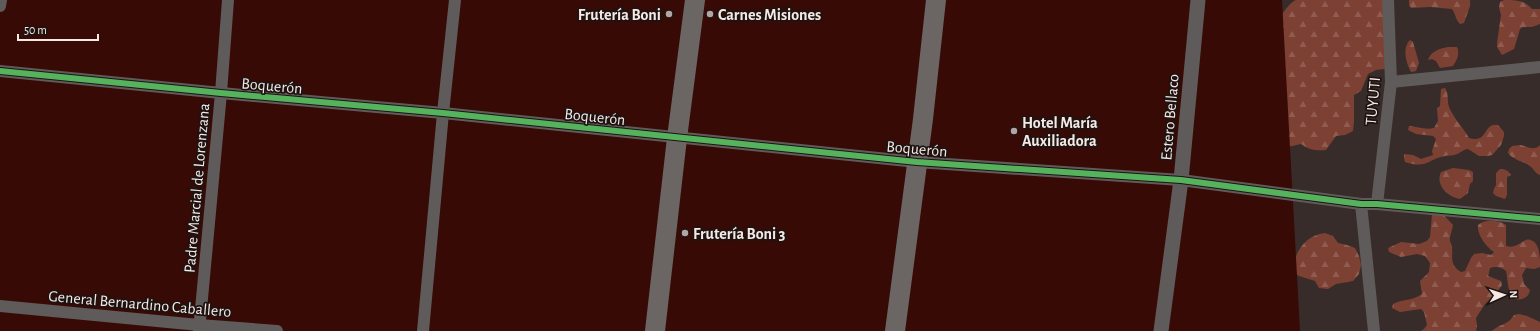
<svg xmlns="http://www.w3.org/2000/svg" width="1540" height="331" font-family="'Alegreya Sans',sans-serif">
<style>
.forest{fill:url(#forest-firs)}
.water{fill:#370a05}
.lines{fill:none;stroke-linecap:round;stroke-linejoin:round}
.minor{stroke:#5f5b5a;stroke-width:12}
.tertiary{stroke:#5f5b5a;stroke-width:15}
.trunk{stroke:#6b6564;stroke-width:20}
.cycleway-casing{stroke:#1d1412;stroke-width:8}
.cycleway{stroke:#56b35d;stroke-width:6}
.poi-dot{fill:#b2a6a4;stroke:#1d1412;stroke-width:1.5}
.labels{text-anchor:middle;stroke-width:3.5;stroke-linejoin:round;paint-order:stroke}
.poi-label{font-size:16px;font-weight:bold;fill:#f5e8e5;stroke:#1d1412;text-anchor:start}
.street-label{font-size:16px;fill:#f5e8e5;stroke:#1d1412}
</style>
<defs>
<pattern id="forest-firs" width="22" height="20" patternUnits="userSpaceOnUse"><rect width="22" height="20" fill="#7d4134"/><path d="M5 1l3.5 6h-7zM16 11l3.5 6h-7z" fill="#905c51"/></pattern>
</defs>
<rect width="100%" height="100%" fill="#372c2a"/>
<g class="forest">
<path d="M1296,0H1387L1393,65L1384,69L1376,70L1368,74L1361,91L1354,95V122L1353,131L1345,135L1336,136L1326,150C1316,151 1309,150 1301,144L1283,148L1280,16C1286,10 1289,3 1296,0Z"/>
<path d="M1409,0H1470V6L1464,23L1460,24C1455,19 1456,14 1452,9L1430,7L1411,8L1409,5Z"/>
<path d="M1504,0C1515,0 1525,0 1532,9H1540V24L1532,27H1523L1520,29L1514,49L1502,55L1497,47V43L1501,15L1499,7L1500,2Z"/>
<path d="M1410,40L1413,42L1419,63L1416,71L1411,72C1406,63 1402,48 1410,40Z"/>
<path d="M1448,47H1457C1460,54 1457,60 1453,66L1440,68L1436,61L1432,59L1428,60C1431,51 1439,49 1448,47Z"/>
<path d="M1445,88C1449,94 1447,101 1449,107C1454,119 1463,127 1469,138C1489,144 1482,123 1498,125L1504,132V136L1501,145L1492,155L1488,156H1479L1468,149C1463,149 1461,153 1457,154C1453,156 1449,155 1445,156C1426,160 1427,169 1405,162L1404,158V154L1413,155L1421,159L1433,155L1432,151L1436,139L1433,136L1416,134L1408,130L1409,126C1418,127 1425,130 1434,128L1438,121L1437,108L1440,106L1441,89Z"/>
<path d="M1521,145C1527,147 1535,151 1540,145V175C1535,173 1534,169 1530,166C1523,161 1513,160 1508,153L1509,149L1512,146Z"/>
<path d="M1453,168L1469,170L1473,172V181L1470,184L1468,193L1460,199C1448,197 1435,185 1441,172Z"/>
<path d="M1500,169C1505,169 1508,170 1511,175L1507,177V195L1505,199L1496,196L1493,193L1494,189L1496,185V173Z"/>
<path d="M1441,212L1453,225C1452,230 1451,233 1450,237C1449,241 1451,243 1452,246C1453,257 1449,265 1461,272L1465,271L1471,258L1474,254L1482,253L1491,255L1494,252C1486,247 1477,235 1478,225C1485,219 1499,220 1506,225V246C1515,249 1519,243 1526,240C1529,239 1530,240 1533,241C1540,246 1540,257 1540,267L1534,269L1526,268L1522,275L1524,284L1530,290C1529,295 1527,297 1522,299C1507,303 1508,279 1506,271C1501,267 1496,266 1490,268L1488,276L1501,281L1502,285L1497,292L1485,304L1476,318L1477,326L1476,331H1421L1424,329L1427,325L1424,312L1421,309L1400,312L1392,308L1393,304C1402,299 1413,301 1422,294L1420,281L1429,272L1430,263L1425,256L1417,254L1401,257L1389,252L1388,248L1401,242L1419,244L1427,241L1430,237L1432,215Z"/>
<path d="M1325,233L1333,236L1338,243L1347,245L1355,248L1359,256L1361,265L1359,274L1353,281L1336,284L1328,289L1319,288L1315,281L1299,276L1292,271C1295,252 1304,236 1325,233Z"/>
<path d="M1519,314L1527,316L1540,322V331H1492C1501,323 1507,326 1514,315Z"/>
</g>
<path class="water" d="M0,0H1282L1300,331H0Z"/>
<g class="lines">
<g class="minor">
<path d="M0,6L1,0"/>
<path d="M0,71L221,93L443,113L917,162L1181,180L1361,204H1377L1540,219"/>
<path d="M1391,82L1540,67"/>
<path d="M1361,204L1374,331"/>
<path d="M1377,204L1391,82L1388,0"/>
<path d="M0,306L199,325L277,331"/>
<path d="M199,331L221,93L228,0"/>
<path d="M423,331L443,113L455,0"/>
</g>
<path class="tertiary" d="M1161,331L1181,180L1198,0"/>
<g class="trunk">
<path d="M655,331L677,138L695,0"/>
<path d="M895,331L923,119L936,0"/>
</g>
<defs>
<path id="cycleway" d="M0,71L221,93L443,113L917,162L1181,180L1361,204H1377L1540,219"/>
</defs>
<use href="#cycleway" class="cycleway-casing"/>
<use href="#cycleway" class="cycleway"/>
</g>
<g class="poi-dot">
<circle cx="669" cy="14" r="4"/>
<circle cx="710" cy="14" r="4"/>
<circle cx="1014" cy="131" r="4"/>
<circle cx="685" cy="233" r="4"/>
</g>
<g class="labels">
<g class="poi-label">
<text x="661" y="20" text-anchor="end">Frutería Boni</text>
<text x="718" y="20">Carnes Misiones</text>
<text x="1022" y="128">Hotel María<tspan x="1022" dy="18">Auxiliadora</tspan></text>
<text x="693" y="239">Frutería Boni 3</text>
</g>
<g class="street-label">
<text transform="translate(272 85) rotate(5)" y="6">Boquerón</text>
<text transform="translate(1372 101) rotate(-85)" y="6">TUYUTI</text>
<text transform="translate(595 116) rotate(6)" y="6">Boquerón</text>
<text transform="translate(1169 117) rotate(-85)" y="6">Estero Bellaco</text>
<text transform="translate(917 148) rotate(5)" y="6">Boquerón</text>
<text transform="translate(196 188) rotate(-85)" y="6">Padre Marcial de Lorenzana</text>
<text transform="translate(140 303) rotate(5)" y="6">General Bernardino Caballero</text>
</g>
</g>
<g transform="translate(1504 295) rotate(87)" stroke="#1d1412" stroke-width="3" paint-order="stroke">
<path d="M0-3L7 15L0 10L-7 15Z" fill="#f5e8e5"/>
<text y="-6" font-size="11" font-weight="bold" text-anchor="middle" fill="#f5e8e5">N</text>
</g>
<path d="M18 34v6h80v-6" fill="none" stroke="#f5e8e5" stroke-width="2"/>
<text x="24" y="34" font-size="12" fill="#f5e8e5" stroke="#1d1412" stroke-width="3" paint-order="stroke">50 m</text>
</svg>
